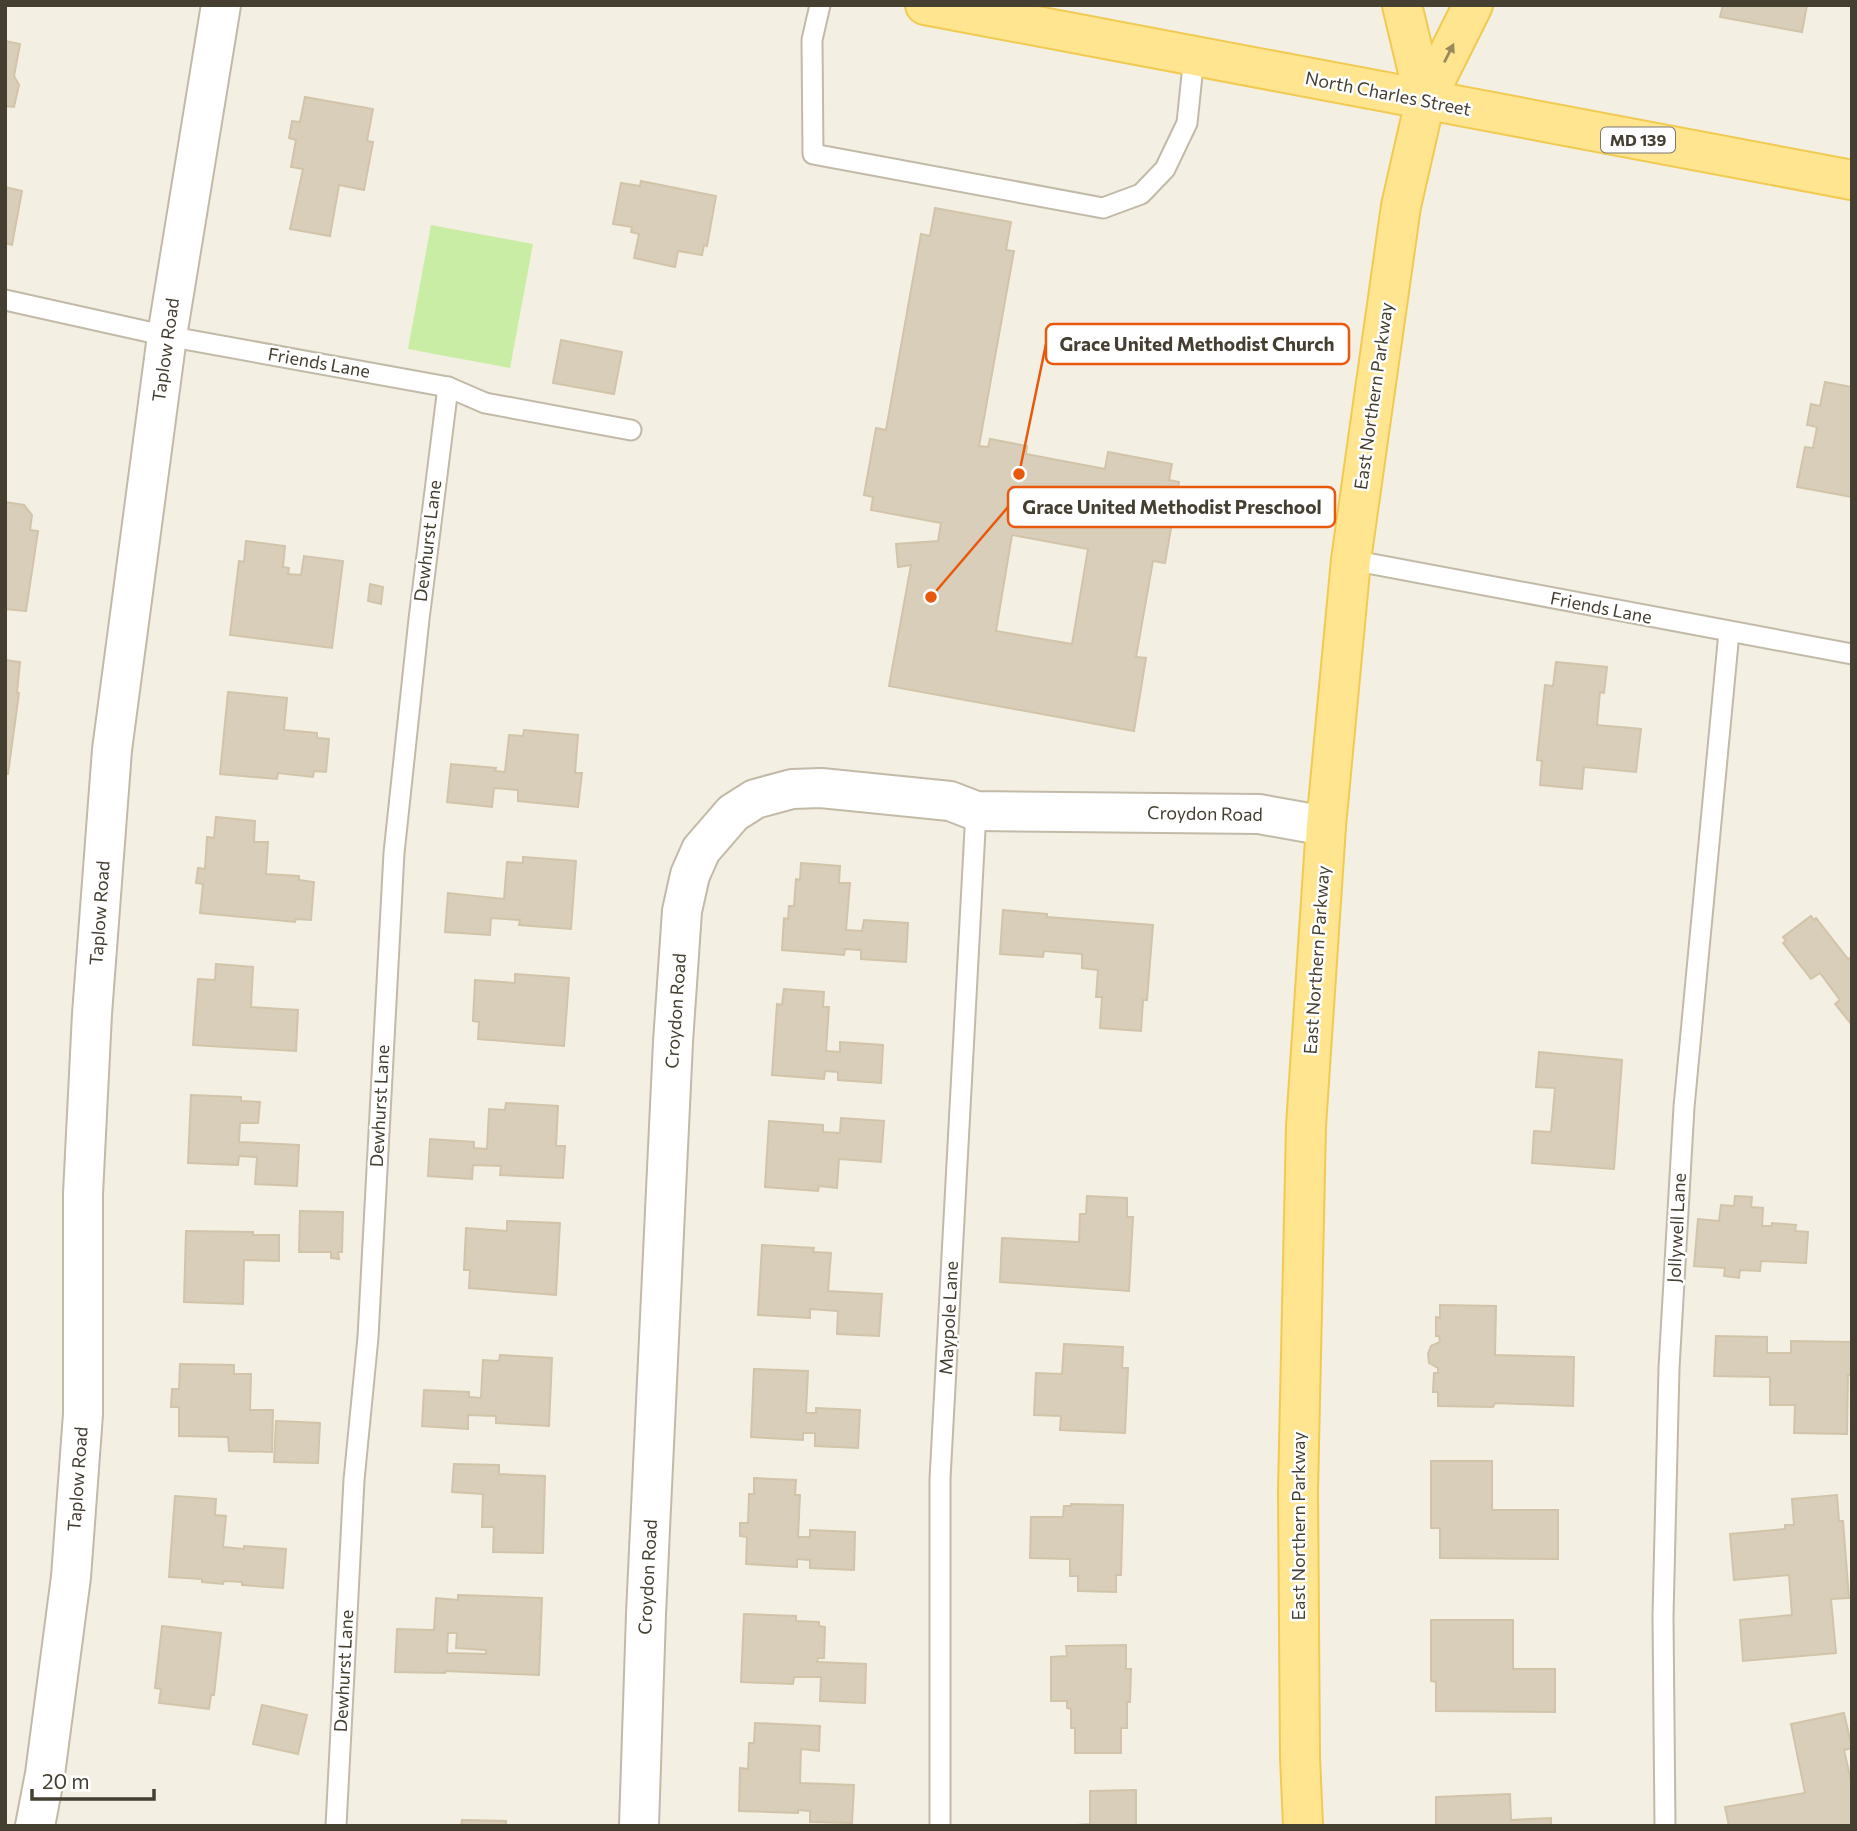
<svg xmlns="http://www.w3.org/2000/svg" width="1857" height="1831" font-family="Commissioner,sans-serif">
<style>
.green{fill:#c9eda5}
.building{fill:#d9ceb9;stroke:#d2c4a9;stroke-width:2;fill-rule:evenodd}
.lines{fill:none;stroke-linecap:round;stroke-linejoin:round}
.lane-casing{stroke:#c2baa7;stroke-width:23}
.street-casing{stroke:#c2baa7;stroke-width:42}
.primary-casing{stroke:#f1ca52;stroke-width:42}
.lane{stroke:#fff;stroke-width:19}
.street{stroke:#fff;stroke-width:38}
.primary{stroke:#ffe58f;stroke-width:38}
.oneway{fill:#998a5c}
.labels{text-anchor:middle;stroke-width:5;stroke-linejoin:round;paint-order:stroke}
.shield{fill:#fff;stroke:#7d7970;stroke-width:2}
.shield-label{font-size:16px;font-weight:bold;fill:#453f32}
.street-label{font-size:18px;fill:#453f32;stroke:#fff}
.leader{fill:none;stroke:#e8590c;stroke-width:2.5}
.callout-dot{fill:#e8590c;stroke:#fff;stroke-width:2.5}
.callout{fill:#fff;stroke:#e8590c;stroke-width:2.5}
.callout-label{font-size:19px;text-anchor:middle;font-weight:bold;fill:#453f32}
</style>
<rect width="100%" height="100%" fill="#f3efe2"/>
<path class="green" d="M431,225L533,244L510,368L408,349Z"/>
<g class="building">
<path d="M1723,5H1807L1802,32L1720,17Z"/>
<path d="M5,41L20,44L14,76L19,85L14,107L5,106Z"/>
<path d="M305,97L373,109L367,141L373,142L364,190L339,185L330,236L290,229L303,169L291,167L296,140L289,138L292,121L300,122Z"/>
<path d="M641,181L716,196L707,246L704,245L702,255L678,251L675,267L634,258L639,234L631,232L632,227L613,224L621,183L640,186Z"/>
<path d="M5,187L22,191L12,245L5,243Z"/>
<path d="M935,208L1011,222L1006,250L1014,251L979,446L988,447L990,439L1027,446L1026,454L1105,469L1108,452L1172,464L1169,480L1179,482L1165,563L1153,561L1136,657L1146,658L1134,731L889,686L911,565L898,567L896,544L938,541L941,523L871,510L873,497L864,495L876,428L886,430L921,234L930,236ZM1012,535L1088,549L1072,644L996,631Z"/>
<path d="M561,340L622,352L614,394L553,383Z"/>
<path d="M1825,382L1852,387V497L1797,487L1805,447L1813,448L1817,427L1807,425L1811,404L1820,406Z"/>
<path d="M5,502L24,505L32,515L30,530L38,531L26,611L5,609Z"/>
<path d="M246,541L285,546L283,567L289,568L288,574L301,575L304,556L343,561L332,648L230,635L239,561L244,562Z"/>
<path d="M370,584L383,587L381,604L368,601Z"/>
<path d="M5,660L20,662L17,693H19L8,774H5Z"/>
<path d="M1556,662L1607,667L1604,693L1600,692L1597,725L1641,729L1636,772L1584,767L1582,789L1540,785L1542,761L1537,760L1545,685L1553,686Z"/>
<path d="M228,692L287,698L284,730L317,733V738L329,739L326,772L314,771L313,777L278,773L277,779L220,774Z"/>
<path d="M524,730L578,735L575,773H582L578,807L518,801V790L494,788L492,807L447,802L451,764L496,768L495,771L505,772L509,735L523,736Z"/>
<path d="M216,817L255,821L254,842H268L266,874L299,876V880L314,882L311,920L296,919L295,922L200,913L203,884L196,883L198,868L205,869L207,837L214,838Z"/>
<path d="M523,857L576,861L571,929L519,925L520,920L491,918L490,935L445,932L448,893L504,899L507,862L523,863Z"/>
<path d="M801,863L840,866L839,883H850L846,930L862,931L864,920L908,923L906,962L861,959V950L845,949L844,955L782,950L784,918L788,919L789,906H794L796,879L800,880Z"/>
<path d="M1003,910L1047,914V917L1153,925L1147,1000H1143L1141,1031L1100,1028L1102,997H1096L1098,970L1082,968V954L1044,951L1043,957L1000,954Z"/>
<path d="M1811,916L1814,920L1816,918L1848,959L1852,957V1025L1835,1004L1840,1000L1820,973L1811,979L1783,943L1786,941L1783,937Z"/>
<path d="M216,964L253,967L251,1007L298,1010L296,1051L193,1045L198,979L215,980Z"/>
<path d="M515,974L569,978L564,1046L478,1039L479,1022L473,1021L475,980L515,983Z"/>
<path d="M784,989L824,992L823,1007H829L826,1051L840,1052V1042L883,1045L881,1083L838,1080V1072L825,1071L824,1079L772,1075L777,1004L782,1005Z"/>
<path d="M1539,1052L1622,1060L1614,1169L1532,1163L1534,1131L1551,1132L1555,1088L1536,1087Z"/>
<path d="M191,1095L241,1097V1101L260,1102L258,1123H240L239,1142L299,1145L297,1186L255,1184L257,1157L239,1156L238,1165L188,1163Z"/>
<path d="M506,1103L558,1106L556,1146H565L563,1178L500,1175L501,1166L473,1165L472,1179L428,1176L430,1139L474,1142V1148L487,1149L489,1109L505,1110Z"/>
<path d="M841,1118L884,1121L881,1162L839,1159L837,1188L819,1186L818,1191L765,1187L769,1121L823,1125V1132L840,1133Z"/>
<path d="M1087,1196L1127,1198V1217H1133L1129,1291L1000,1282L1002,1238L1079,1242L1080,1214H1086Z"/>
<path d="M1735,1196L1752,1197L1751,1207L1763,1208L1762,1226H1772V1223L1796,1225L1795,1231L1808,1232L1806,1263L1761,1261L1760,1271L1740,1270L1739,1278L1724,1276L1725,1268L1694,1266L1698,1219L1719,1221L1721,1205L1734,1206Z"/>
<path d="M300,1211L343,1212L342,1252H338L339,1259L331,1258V1252H299Z"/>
<path d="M507,1221L560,1223L556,1295L469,1288L470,1270H464L466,1228L507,1231Z"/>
<path d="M186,1231L253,1232V1235H279V1261L244,1260L243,1304L184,1302Z"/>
<path d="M762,1245L814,1248L813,1252L831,1253L828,1291L882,1294L879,1336L837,1334L838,1311L810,1309V1318L758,1315Z"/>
<path d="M1440,1305L1496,1306L1495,1355L1574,1357L1573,1406L1495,1403L1493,1407L1438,1406V1392H1433L1434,1373H1438V1368L1429,1363L1428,1354L1431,1346L1440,1342L1439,1336H1436V1317L1440,1318Z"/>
<path d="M1716,1336L1767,1337V1353H1791V1341L1852,1342V1375H1848L1847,1434L1794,1433L1795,1405H1770V1377L1714,1376Z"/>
<path d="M1064,1344L1123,1347L1122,1368H1128L1125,1433L1060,1430L1061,1416L1034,1415L1036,1373L1062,1374Z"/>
<path d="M500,1355L552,1358L549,1426L496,1423V1416L468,1415V1429L422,1426L424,1390L469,1392V1397L481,1398L483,1360L499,1361Z"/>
<path d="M180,1364L234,1365V1374H251L250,1410H273L272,1452L229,1451L228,1437L179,1436V1407H171L172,1389H179Z"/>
<path d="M754,1369L808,1371L806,1413H816V1408L860,1410L858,1448L815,1446V1433H803V1440L751,1437Z"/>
<path d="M276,1421L320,1423L318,1463L274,1462Z"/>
<path d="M1431,1461H1492V1510H1558V1559L1440,1558V1528H1431Z"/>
<path d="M454,1464L499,1465V1474L545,1476L543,1553L493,1552L494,1527H482L483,1494L452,1492Z"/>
<path d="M754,1478L796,1480L795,1495H800L798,1537H810V1530L855,1532L854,1570L810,1568V1560L797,1559V1567L746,1564L747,1537L740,1536V1523H748L749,1494H754Z"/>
<path d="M1837,1495L1839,1521H1843L1849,1598L1831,1599L1836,1653L1743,1661L1740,1620L1792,1615L1789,1575L1734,1580L1730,1534L1785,1529V1525H1794L1792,1499Z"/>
<path d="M175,1496L216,1499L215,1515L226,1516L223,1547L244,1549V1546L286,1549L283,1588L242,1585V1582L224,1581L223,1584L202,1582V1579L169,1577Z"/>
<path d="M1071,1504L1123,1505L1121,1575H1116V1592L1078,1591V1576H1070V1559L1030,1558L1031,1517H1063L1064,1506H1071Z"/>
<path d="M458,1595L542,1598L539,1675L445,1671V1673L395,1672L397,1629L434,1630L436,1598L458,1600ZM448,1633H457L456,1648L486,1650V1654L447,1653Z"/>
<path d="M744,1614L796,1616V1621L819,1622V1626L825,1627L824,1658H818L817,1662L866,1664L865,1703L820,1701L821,1677H794L793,1684L741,1682Z"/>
<path d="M1431,1620H1513V1669H1555V1712L1436,1711V1682L1431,1681Z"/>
<path d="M162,1626L221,1633L214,1695H211L209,1709L159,1703L161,1689L155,1688Z"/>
<path d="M1126,1645V1669H1131L1130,1702H1127V1728H1121V1753H1075V1728H1071V1709L1067,1708V1701H1051V1657L1067,1656L1066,1646Z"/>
<path d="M262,1705L307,1715L298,1754L253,1744Z"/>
<path d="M1844,1713L1852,1748L1844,1750L1852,1785V1826H1729L1725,1807L1805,1793L1791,1724Z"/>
<path d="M755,1723L820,1726L819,1751L801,1749L800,1783L854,1785L852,1823L810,1822V1811L798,1810V1813L739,1811L740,1768L748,1769L749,1743H754Z"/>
<path d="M1136,1790V1826H1063L1090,1824V1791Z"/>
<path d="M1510,1794L1511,1820L1551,1818V1826H1436V1797Z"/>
<path d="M462,1820L506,1821V1826H461Z"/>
</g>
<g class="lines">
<defs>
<g id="lane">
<path d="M820,5L812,40L813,154L1103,208L1141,194L1165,169L1187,123L1194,56"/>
<path d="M5,300L167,336L426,383L448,387L485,403L631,430"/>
<path d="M1351,560L1852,654"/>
<path d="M336,1826L354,1480L368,1337L394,853L419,619L448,387"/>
<path d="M940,1826V1479L976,811"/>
<path d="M1665,1826L1663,1616L1669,1368L1684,1107L1729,632"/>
</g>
<g id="street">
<path d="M35,1826L45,1774L71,1577L83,1414V1194L92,1014L112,750L167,336L221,5"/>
<path d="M639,1826L646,1614L673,1042L682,911L690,875L701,850L733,813L755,799L792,789L821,788L950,801L976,811L1259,814L1326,826"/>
</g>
<g id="primary">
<path d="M925,5L1852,180"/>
<path d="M1402,5L1425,101"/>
<path d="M1303,1826L1300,1757L1298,1491L1306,1126L1326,826L1351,560L1401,206L1425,101L1473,5"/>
</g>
</defs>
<use href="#lane" class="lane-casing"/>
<use href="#street" class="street-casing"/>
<use href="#primary" class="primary-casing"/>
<use href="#lane" class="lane"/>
<use href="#street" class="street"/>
<use href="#primary" class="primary"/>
</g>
<defs><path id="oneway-solid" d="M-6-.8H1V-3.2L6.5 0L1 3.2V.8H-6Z" transform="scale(1.75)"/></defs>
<use class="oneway" href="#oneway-solid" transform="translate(1449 53) rotate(-63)"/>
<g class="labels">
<rect class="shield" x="1601" y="127.5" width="74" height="25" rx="5"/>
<g class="shield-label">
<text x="1638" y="146">MD 139</text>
</g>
<g class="street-label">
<text transform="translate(1388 94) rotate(11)" y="6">North Charles Street</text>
<text transform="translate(166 350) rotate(-82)" y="6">Taplow Road</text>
<text transform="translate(319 363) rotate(10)" y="6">Friends Lane</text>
<text transform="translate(1374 396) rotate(-82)" y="6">East Northern Parkway</text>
<text transform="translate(428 541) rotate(-83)" y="6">Dewhurst Lane</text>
<text transform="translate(1601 608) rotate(11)" y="6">Friends Lane</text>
<text transform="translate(1205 814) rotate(1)" y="6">Croydon Road</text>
<text transform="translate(100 913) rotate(-86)" y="6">Taplow Road</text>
<text transform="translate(1317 960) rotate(-86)" y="6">East Northern Parkway</text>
<text transform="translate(676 1011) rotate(-86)" y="6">Croydon Road</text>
<text transform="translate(380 1106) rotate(-87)" y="6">Dewhurst Lane</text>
<text transform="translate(1677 1228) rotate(-87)" y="6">Jollywell Lane</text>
<text transform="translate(949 1318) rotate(-87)" y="6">Maypole Lane</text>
<text transform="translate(78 1479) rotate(-86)" y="6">Taplow Road</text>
<text transform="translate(1299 1526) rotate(-90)" y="6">East Northern Parkway</text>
<text transform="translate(648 1577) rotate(-87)" y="6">Croydon Road</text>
<text transform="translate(344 1671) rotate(-87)" y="6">Dewhurst Lane</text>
</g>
</g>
<path class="leader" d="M1019 474L1046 344M931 597L1008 507"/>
<g class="callout-dot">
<circle cx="1019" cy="474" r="7"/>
<circle cx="931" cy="597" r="7"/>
</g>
<g class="callout">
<rect x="1046" y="324" width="303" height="40" rx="7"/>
<rect x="1008" y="487" width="327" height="40" rx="7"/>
</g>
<g class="callout-label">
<text x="1197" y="351">Grace United Methodist Church</text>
<text x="1172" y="514">Grace United Methodist Preschool</text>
</g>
<rect width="1857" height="1831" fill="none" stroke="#453f32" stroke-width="14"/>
<path d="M32 1789v10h122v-10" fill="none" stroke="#453f32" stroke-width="3.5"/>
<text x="42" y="1789" font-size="21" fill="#453f32" stroke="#ffffff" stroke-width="5" paint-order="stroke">20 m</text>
</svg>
